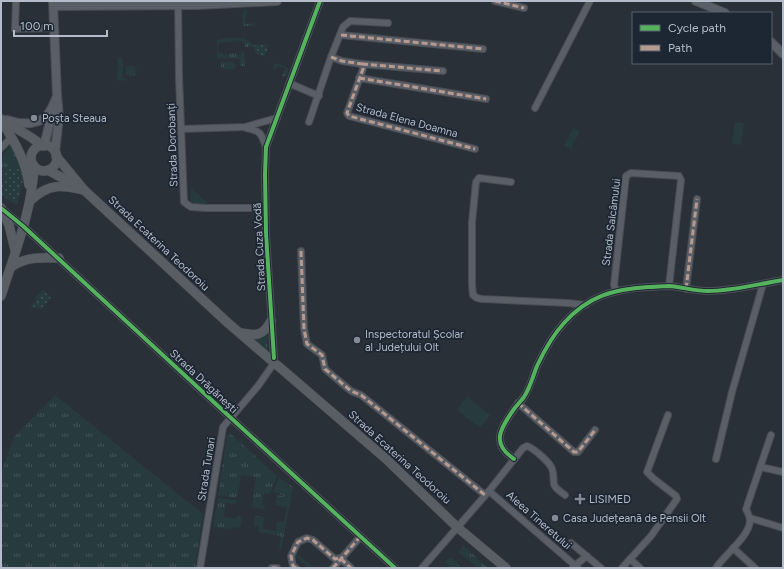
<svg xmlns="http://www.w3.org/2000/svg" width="784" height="569" font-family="Figtree,sans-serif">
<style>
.grass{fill:url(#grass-tufts)}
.park{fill:url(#park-dots)}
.garden{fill:#273a3e}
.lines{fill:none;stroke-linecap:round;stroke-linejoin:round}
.minor-casing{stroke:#484c53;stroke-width:8}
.tertiary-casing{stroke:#484c53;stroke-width:10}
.secondary-casing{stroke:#484c53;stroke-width:10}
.minor{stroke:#5a5e66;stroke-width:6}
.tertiary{stroke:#5a5e66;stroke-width:8}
.secondary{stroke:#595d64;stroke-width:9}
.quiet{stroke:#b69a8f;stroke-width:3;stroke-dasharray:6 3;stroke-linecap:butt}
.cycleway-casing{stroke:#1d2633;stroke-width:6}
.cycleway{stroke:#56b35d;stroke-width:4}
.poi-dot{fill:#848b96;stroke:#1d2633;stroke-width:1.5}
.labels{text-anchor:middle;stroke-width:3.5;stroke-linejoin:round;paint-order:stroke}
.poi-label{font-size:11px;fill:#b4bcc9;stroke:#1d2633;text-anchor:start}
.street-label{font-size:11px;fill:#b4bcc9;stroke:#1d2633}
</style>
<defs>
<pattern id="grass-tufts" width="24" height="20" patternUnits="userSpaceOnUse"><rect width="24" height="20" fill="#273a3e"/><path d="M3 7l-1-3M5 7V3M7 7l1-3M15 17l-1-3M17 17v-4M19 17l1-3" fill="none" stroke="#445559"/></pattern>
<pattern id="park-dots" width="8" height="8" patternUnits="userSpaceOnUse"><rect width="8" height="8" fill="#273a3e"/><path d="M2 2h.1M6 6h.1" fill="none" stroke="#445559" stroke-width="1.8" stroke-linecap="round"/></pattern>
</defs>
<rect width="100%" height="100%" fill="#2a3038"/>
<g class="grass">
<path d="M245,10H247C247,14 245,18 245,24L254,23V26H243L242,14Z"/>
<path d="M228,38H245L253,44V47H245V43L242,41L218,43V53H223V55L236,53V55H241L242,52H244L245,66H240V59L217,58V41L218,40Z"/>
<path d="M116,57L122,58L123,78L127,79V81L124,80L117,81L118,59Z"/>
<path d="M222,62H233L235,64L236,67L234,69H222L221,68V64Z"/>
<path d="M275,63L285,66L289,69L286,77L282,76L285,68L277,66L276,69L273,68Z"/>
<circle cx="131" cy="71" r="5.5"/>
<path d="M11,146L16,152L23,170L6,165L1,188V156Z"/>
<path d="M191,188H193V191L197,193L204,200L207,201V205H196L191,202Z"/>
<path d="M267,331L268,352L266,353L252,338Z"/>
<path d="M55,395L203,514L195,568H1V472L14,437Z"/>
<path d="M231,434L277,476L270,494L264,493L262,505L265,506L264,510L252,507L256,477L241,475L238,494H237L236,498L218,495L227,435Z"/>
<path d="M279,478L293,487L281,550H279L281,536L259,532V527L254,526L255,516L264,517L263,529L276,531L277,521L284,522L287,507L275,505L277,495L283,496V495L273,492Z"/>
<path d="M218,498L236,500V504L226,503L224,517L236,519L238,515L242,516L240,528L232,527V530L213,527Z"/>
<path d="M464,546L488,568H478L458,552Z"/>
<path d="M295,552L314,568H310L296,557L295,558L293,555Z"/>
<path d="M451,557L455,560L459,566L457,568H451L446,562L449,558Z"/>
</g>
<g class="park">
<path d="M269,44L265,57L255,53L254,45Z"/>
<path d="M6,165L23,170V180L17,205L1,195V188Z"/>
<path d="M43,290L51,297L42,309L30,307L37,300L35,298Z"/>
</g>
<g class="garden">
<path d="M735,122L744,123L741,145L732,144Z"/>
<path d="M573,128L580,131L571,149L564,146Z"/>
<path d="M467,396L490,415L480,428L457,410Z"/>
</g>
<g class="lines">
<defs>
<g id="minor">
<path d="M16,1L15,29L55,28"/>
<path d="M178,1L179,77L184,202L191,207L205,208H265"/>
<path d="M495,1L524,8"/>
<path d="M341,35L483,49"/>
<path d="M331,57L342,61L362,64L363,69L347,113L349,116L475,149"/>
<path d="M362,64L443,71"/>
<path d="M359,78L486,99"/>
<path d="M291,84L319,96"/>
<path d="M535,108L590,1"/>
<path d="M309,122L331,57L343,27L350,21L388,23"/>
<path d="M246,128C261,131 261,133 266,147"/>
<path d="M182,129L245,127L277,118"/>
<path d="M1,148L12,137"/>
<path d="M511,182L479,178L476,182L472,222V285L473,295L477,298L482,299L568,303L585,305"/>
<path d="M4,211L23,226L231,418L395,568"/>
<path d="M301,251L304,329L307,344L322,355L325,369L351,391L361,395L485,495"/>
<path d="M686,289L697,199"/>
<path d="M616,290L614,285L626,176L631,173L679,176L681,180L669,286"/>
<path d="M274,358L266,234L265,174L266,147L320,1"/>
<path d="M518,403L574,452H578L595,430"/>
<path d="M514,459C490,443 501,428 514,409C517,405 521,401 524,397C530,388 533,376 537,366C544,351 553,335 564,323C588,296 614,289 648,287C655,287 662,286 669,286C682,287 695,291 708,291C733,291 758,284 783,280"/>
<path d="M716,459L732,392L763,284"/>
<path d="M760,467L783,472"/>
<path d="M489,491L578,568"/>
<path d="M750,518L783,528"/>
<path d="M571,543L601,568"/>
<path d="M733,548L755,568"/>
<path d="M630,559L640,568"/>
<path d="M573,567L587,556"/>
<path d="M200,568L223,427L258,386L272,366"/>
<path d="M272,568H277"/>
<path d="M296,568L293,566L291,556L298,542L307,538L313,540L335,559L340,558L351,568"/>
<path d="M333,568L360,537"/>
<path d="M422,568L489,491L523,448L527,446C533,448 550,462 552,469C557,483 547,483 565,495"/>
<path d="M622,568L651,536L677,499L676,496L654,479L647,472L668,415"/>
<path d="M716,568C724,555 749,537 750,521C750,517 748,513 746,509L771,435"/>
</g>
<g id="tertiary">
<path d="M696,1L725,13"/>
<path d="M53,2L57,95L59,117L55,152"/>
<path d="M54,6L198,5L277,1"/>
<path d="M771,42L783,54"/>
<path d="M7,120C21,125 42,126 50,111C53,106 55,101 57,96"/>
<path d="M44,146L53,109"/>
</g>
<g id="secondary">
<path d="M1,119L32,138L43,146"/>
<path d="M1,120C14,141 26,160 29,185"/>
<circle cx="44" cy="158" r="13"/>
<path d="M56,156L84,190L228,323L271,360"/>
<path d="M48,170L77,186"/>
<path d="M31,200C49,183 62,185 84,190"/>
<path d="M1,208L9,225L15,250"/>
<path d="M11,267C26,257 41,257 59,258"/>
<path d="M1,296C15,252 32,211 34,166"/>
<path d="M241,333C256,336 263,336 271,321"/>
<path d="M277,365L385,458L457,527L506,568"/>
</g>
</defs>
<use href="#minor" class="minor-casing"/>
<use href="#tertiary" class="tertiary-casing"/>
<use href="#secondary" class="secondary-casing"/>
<use href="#minor" class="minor"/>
<use href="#tertiary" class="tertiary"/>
<use href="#secondary" class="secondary"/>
<g class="quiet">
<path d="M495,1L524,8"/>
<path d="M341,35L483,49"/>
<path d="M331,57L342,61L362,64L363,69L347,113L349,116L475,149"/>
<path d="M362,64L443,71"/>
<path d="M359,78L486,99"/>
<path d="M301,251L304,329L307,344L322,355L325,369L351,391L361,395L485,495"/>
<path d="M686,289L697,199"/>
<path d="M518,403L574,452H578L595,430"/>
<path d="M272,568H277"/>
<path d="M296,568L293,566L291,556L298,542L307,538L313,540L335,559L340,558L351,568"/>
<path d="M333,568L360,537"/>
</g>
<defs>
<g id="cycleway">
<path d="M1,208L23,226L231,418L395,568"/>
<path d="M274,358L266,234L265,174L266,147L320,1"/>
<path d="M514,459C490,443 501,428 514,409C517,405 521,401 524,397C530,388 533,376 537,366C544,351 553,335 564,323C588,296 614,289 648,287C655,287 662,286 669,286C682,287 695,291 708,291C733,291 758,284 783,280"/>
</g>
</defs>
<use href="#cycleway" class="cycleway-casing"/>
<use href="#cycleway" class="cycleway"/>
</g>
<g class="poi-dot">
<circle cx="34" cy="118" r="4"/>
<circle cx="357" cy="340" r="4"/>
<path d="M578 493h4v4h4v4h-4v4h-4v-4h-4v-4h4z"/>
<circle cx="555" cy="518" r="4"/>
</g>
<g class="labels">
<g class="poi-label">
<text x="42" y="122">Poșta Steaua</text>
<text x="365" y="338">Inspectoratul Școlar<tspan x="365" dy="13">al Județului Olt</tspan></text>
<text x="589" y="503">LISIMED</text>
<text x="563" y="522">Casa Județeană de Pensii Olt</text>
</g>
<g class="street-label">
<text transform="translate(407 120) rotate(15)" y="4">Strada Elena Doamna</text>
<text transform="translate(172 145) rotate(-92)" y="4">Strada Dorobanți</text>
<text transform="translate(611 222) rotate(-83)" y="4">Strada Salcâmului</text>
<text transform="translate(159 243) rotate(43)" y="4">Strada Ecaterina Teodoroiu</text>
<text transform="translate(259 247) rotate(-93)" y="4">Strada Cuza Vodă</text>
<text transform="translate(204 381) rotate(43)" y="4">Strada Drăgănești</text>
<text transform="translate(400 457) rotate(42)" y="4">Strada Ecaterina Teodoroiu</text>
<text transform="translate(206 469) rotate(-81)" y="4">Strada Tunari</text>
<text transform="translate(539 520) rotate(41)" y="4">Aleea Tineretului</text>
</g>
</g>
<rect width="784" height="569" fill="none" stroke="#b4bcc9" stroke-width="4"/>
<rect x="632" y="12" width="140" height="52" fill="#1d2633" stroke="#59626f"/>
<rect x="640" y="25" width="20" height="6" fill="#56b35d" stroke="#59626f"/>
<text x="668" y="32" font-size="12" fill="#b4bcc9">Cycle path</text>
<rect x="640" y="45" width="20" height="6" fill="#b69a8f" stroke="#59626f"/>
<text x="668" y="52" font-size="12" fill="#b4bcc9">Path</text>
<path d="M14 30v6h93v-6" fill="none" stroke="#b4bcc9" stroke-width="2"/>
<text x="20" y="30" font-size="12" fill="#b4bcc9" stroke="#1d2633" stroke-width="3" paint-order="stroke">100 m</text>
</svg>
